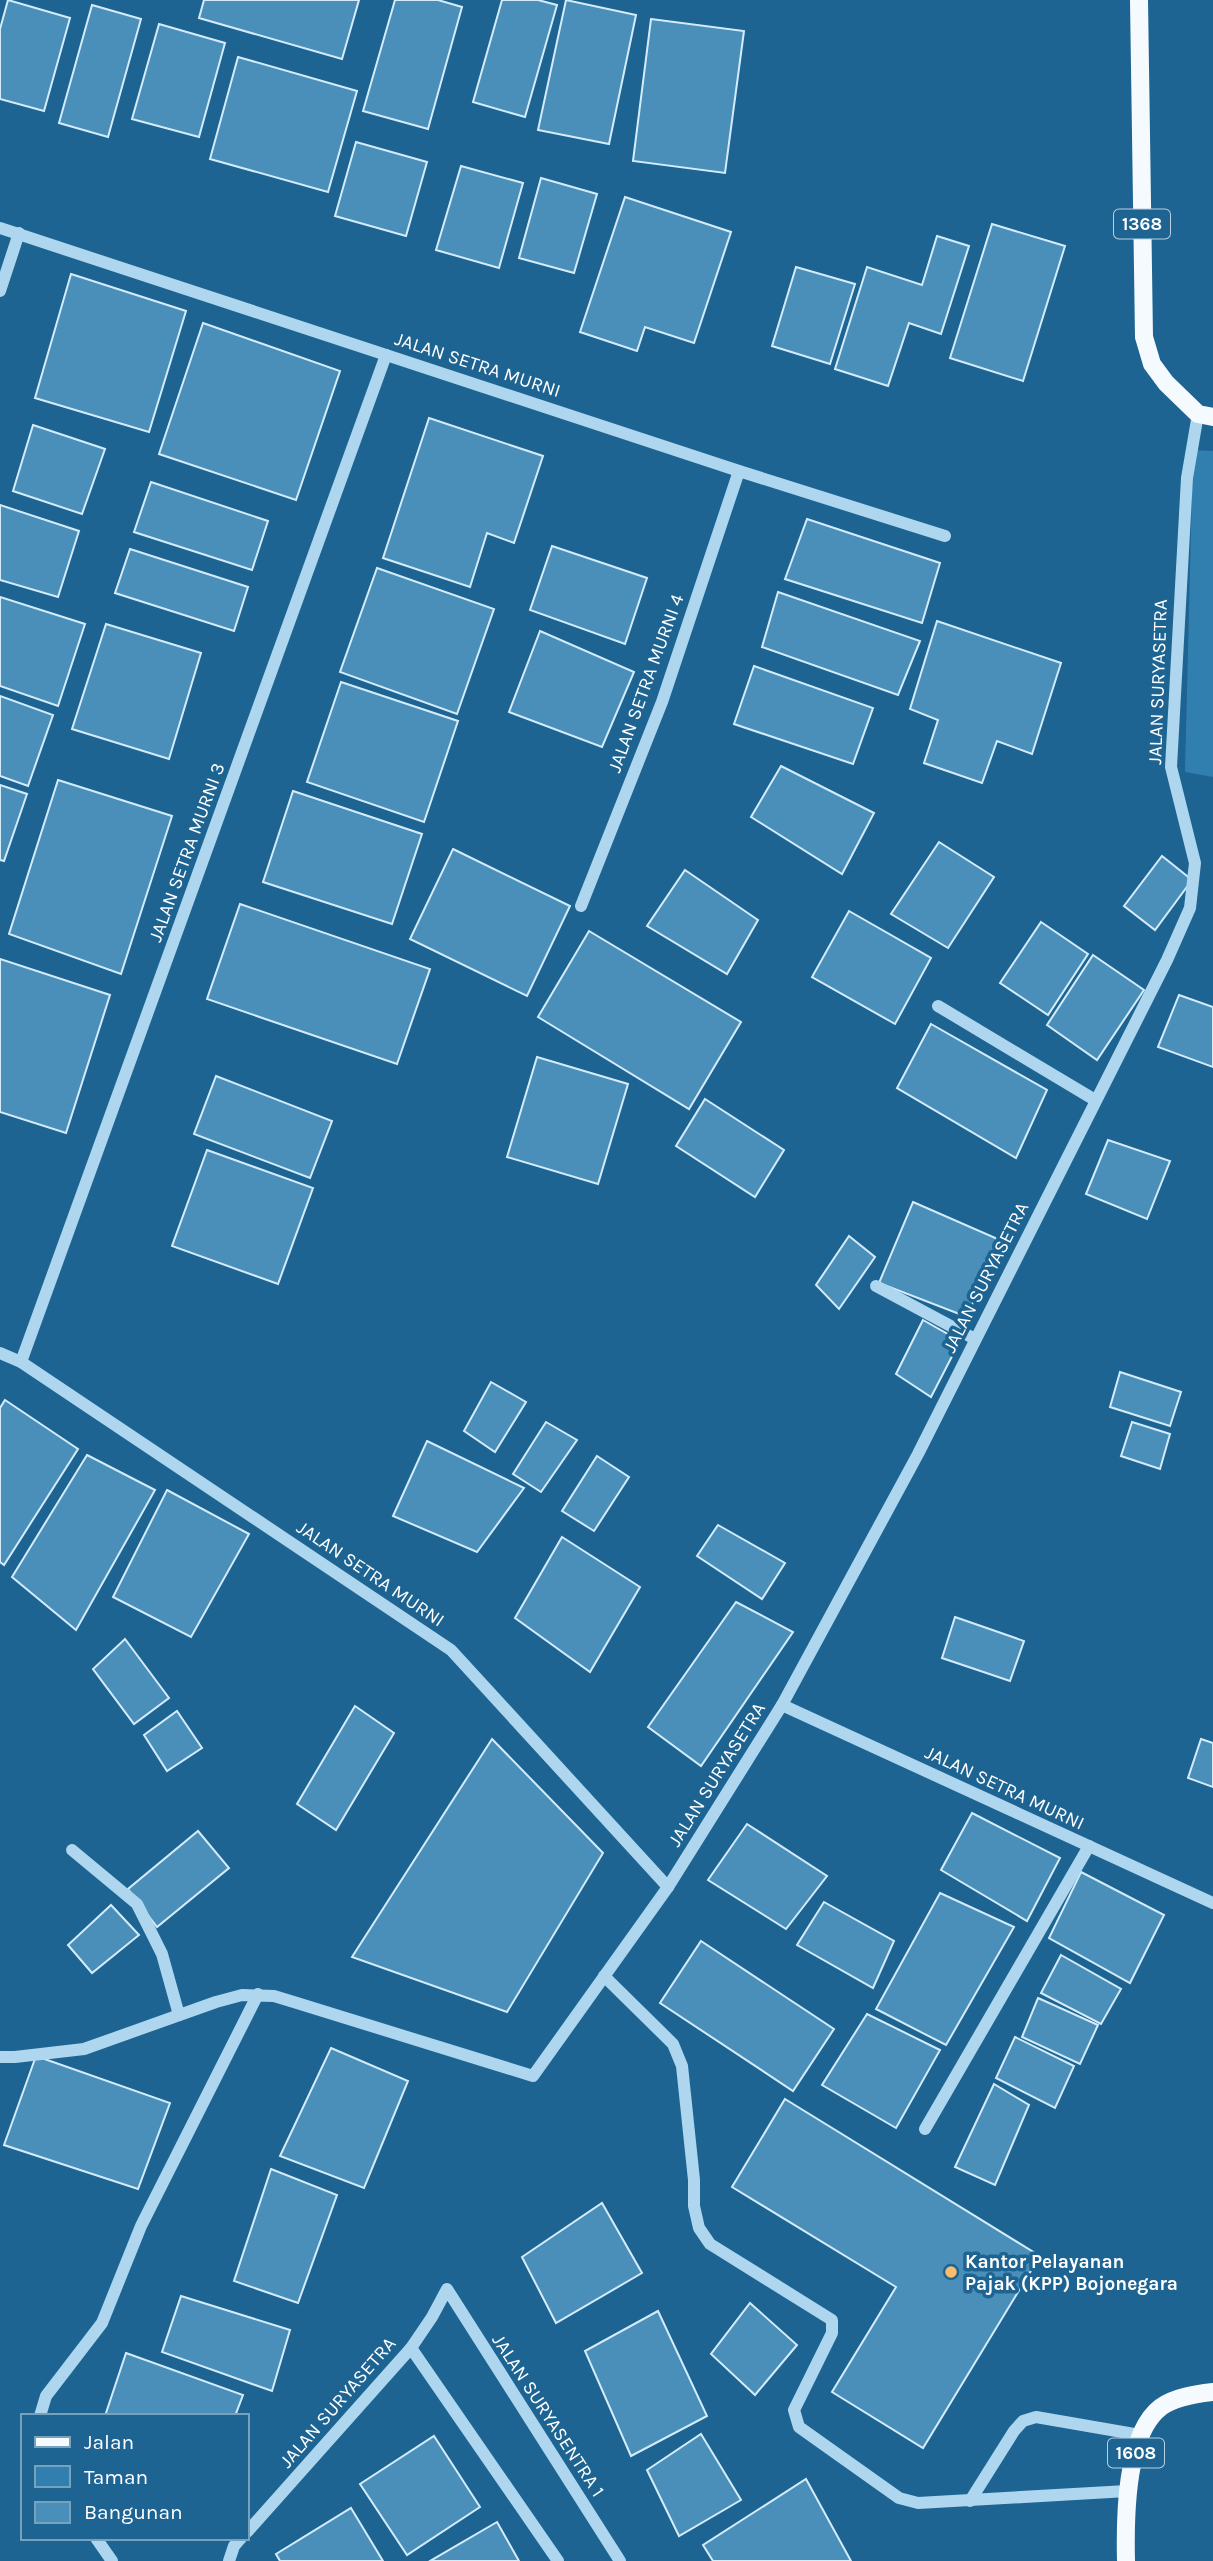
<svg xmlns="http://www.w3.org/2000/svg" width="1213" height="2561" font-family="Karla,sans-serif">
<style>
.green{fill:#317faf}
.building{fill:#4a8fba;stroke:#d4ecfa;stroke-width:2}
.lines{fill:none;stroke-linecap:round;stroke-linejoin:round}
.minor{stroke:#aed6ee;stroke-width:12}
.major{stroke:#f5faff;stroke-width:18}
.poi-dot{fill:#fdbb6d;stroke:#1d6492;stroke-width:2.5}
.labels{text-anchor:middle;stroke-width:7;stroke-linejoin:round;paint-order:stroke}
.shield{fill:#1d6492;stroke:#bbd0de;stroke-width:2}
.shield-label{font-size:18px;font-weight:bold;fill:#fff}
.street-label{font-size:19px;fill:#fff;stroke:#1d6492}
.poi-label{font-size:19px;font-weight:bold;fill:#fff;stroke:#1d6492;text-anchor:start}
</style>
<rect width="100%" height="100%" fill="#1d6492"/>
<path class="green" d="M1193,450L1213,451V777L1185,772Z"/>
<g class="building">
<path d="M8,0L70,18L44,111L0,99V29Z"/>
<path d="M204,0H359L342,59L199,18Z"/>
<path d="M395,0H438L462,7L428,129L363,111Z"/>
<path d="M502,0H538L557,5L525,117L473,102Z"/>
<path d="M566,0L636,15L609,144L538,130Z"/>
<path d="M92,5L141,19L108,137L59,123Z"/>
<path d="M651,19L744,31L725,173L633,161Z"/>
<path d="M159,24L225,43L199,137L132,119Z"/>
<path d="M238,57L357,91L328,192L210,159Z"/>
<path d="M356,142L427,162L406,236L335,216Z"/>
<path d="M461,166L523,183L499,268L436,250Z"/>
<path d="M541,178L597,194L574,273L519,258Z"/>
<path d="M625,197L731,232L694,343L645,327L637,351L580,332Z"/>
<path d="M992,224L1065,246L1023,381L950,358Z"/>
<path d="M937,236L969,246L941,334L909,323L888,386L835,369L867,267L922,285Z"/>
<path d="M796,267L855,284L830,364L772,346Z"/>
<path d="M71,274L186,311L149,432L35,398Z"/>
<path d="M203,323L340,371L296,500L159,454Z"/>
<path d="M429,418L543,456L514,543L487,533L470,587L383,558Z"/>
<path d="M33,425L105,449L82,514L13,491Z"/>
<path d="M151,482L268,521L252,570L134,532Z"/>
<path d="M0,505L79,531L58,597L0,580Z"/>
<path d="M807,519L940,563L922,623L785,579Z"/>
<path d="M552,546L647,578L625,644L530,610Z"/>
<path d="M130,549L248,587L234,631L115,593Z"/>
<path d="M377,568L494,609L457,714L340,672Z"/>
<path d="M778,592L920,641L898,695L762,647Z"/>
<path d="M0,597L85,624L58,706L0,686Z"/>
<path d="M937,621L1061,663L1032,754L997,741L982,783L924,763L938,720L910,709Z"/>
<path d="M106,624L201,653L169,759L72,729Z"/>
<path d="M540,631L634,672L602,747L509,712Z"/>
<path d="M754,666L873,708L853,764L734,724Z"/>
<path d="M341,682L458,721L424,822L307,782Z"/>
<path d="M0,696L53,715L28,786L0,776Z"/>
<path d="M781,766L874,813L842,874L751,817Z"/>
<path d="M58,780L172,816L121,974L9,934Z"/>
<path d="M0,785L27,794L4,861L0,860Z"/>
<path d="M293,791L422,834L392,924L263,882Z"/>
<path d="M939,842L994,877L948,948L891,914Z"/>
<path d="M453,849L570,906L527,996L410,939Z"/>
<path d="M1162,856L1192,880L1155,930L1124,906Z"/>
<path d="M685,870L758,920L727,974L647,926Z"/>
<path d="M240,904L430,969L397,1064L207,999Z"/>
<path d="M849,911L931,958L895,1024L812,977Z"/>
<path d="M1041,922L1088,954L1048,1015L1000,983Z"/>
<path d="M589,931L741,1022L689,1109L538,1017Z"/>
<path d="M1093,955L1144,990L1097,1060L1047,1025Z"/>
<path d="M0,959L110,995L66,1133L0,1112Z"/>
<path d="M1179,995L1213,1007V1067L1158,1047Z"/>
<path d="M931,1024L1047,1090L1016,1158L897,1088Z"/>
<path d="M537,1057L628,1084L598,1184L507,1157Z"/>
<path d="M216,1076L332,1121L310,1178L194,1134Z"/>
<path d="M705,1099L784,1150L755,1197L676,1146Z"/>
<path d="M1108,1140L1170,1161L1147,1219L1086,1194Z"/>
<path d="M207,1150L313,1188L278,1284L172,1246Z"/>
<path d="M913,1202L1000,1240L967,1317L879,1283Z"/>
<path d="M849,1236L875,1257L839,1309L816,1285Z"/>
<path d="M923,1320L960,1341L931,1397L896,1374Z"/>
<path d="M1120,1372L1181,1392L1170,1426L1110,1407Z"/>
<path d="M491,1382L526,1402L495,1452L464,1431Z"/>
<path d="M5,1400L78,1449L4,1565L0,1562V1408Z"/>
<path d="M546,1422L577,1440L541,1492L513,1474Z"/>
<path d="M1132,1422L1170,1434L1160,1469L1121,1456Z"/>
<path d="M427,1441L524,1488L477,1552L393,1516Z"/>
<path d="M87,1455L155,1490L76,1630L12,1577Z"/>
<path d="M597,1456L629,1477L594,1531L562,1511Z"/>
<path d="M167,1490L249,1534L191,1637L113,1597Z"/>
<path d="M718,1525L785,1563L762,1599L697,1556Z"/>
<path d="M562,1537L640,1587L590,1672L515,1618Z"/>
<path d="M736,1602L793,1632L701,1766L648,1727Z"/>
<path d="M955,1617L1024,1641L1010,1681L942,1658Z"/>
<path d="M125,1639L169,1698L134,1724L93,1669Z"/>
<path d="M355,1706L394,1733L336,1830L297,1804Z"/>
<path d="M177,1711L202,1748L167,1771L144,1735Z"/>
<path d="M492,1739L603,1853L507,2012L352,1957Z"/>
<path d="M1201,1739L1213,1743V1787L1188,1778Z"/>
<path d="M972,1813L1060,1858L1027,1921L941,1870Z"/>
<path d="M747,1824L827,1876L786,1929L708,1880Z"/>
<path d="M198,1831L229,1868L157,1927L128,1889Z"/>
<path d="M1081,1872L1164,1915L1130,1983L1049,1938Z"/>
<path d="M940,1893L1014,1927L946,2045L876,2009Z"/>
<path d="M824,1902L894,1941L873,1988L797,1945Z"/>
<path d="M111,1905L139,1935L92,1973L68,1945Z"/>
<path d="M701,1941L834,2029L793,2091L660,2003Z"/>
<path d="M1061,1955L1121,1989L1101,2024L1041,1993Z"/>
<path d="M1038,1998L1098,2025L1080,2064L1022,2037Z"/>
<path d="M867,2014L940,2050L896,2128L822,2085Z"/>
<path d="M1015,2037L1074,2066L1055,2108L996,2078Z"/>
<path d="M331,2048L408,2081L364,2188L280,2156Z"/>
<path d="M36,2056L170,2103L138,2189L4,2145Z"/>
<path d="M994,2084L1029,2105L995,2185L955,2167Z"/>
<path d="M785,2099L1040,2256L923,2448L832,2392L896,2287L732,2187Z"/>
<path d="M271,2169L337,2195L298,2303L234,2281Z"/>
<path d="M602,2203L642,2273L556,2323L522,2257Z"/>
<path d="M181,2296L290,2330L272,2391L162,2352Z"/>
<path d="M750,2303L797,2345L755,2395L711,2354Z"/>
<path d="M658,2311L707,2416L631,2456L585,2351Z"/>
<path d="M126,2353L243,2395L235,2416H105Z"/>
<path d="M701,2434L741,2500L679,2536L647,2470Z"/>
<path d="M434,2436L480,2507L407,2555L360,2484Z"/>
<path d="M806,2479L851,2561H713L703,2545Z"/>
<path d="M351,2508L383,2561H280L276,2554Z"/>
<path d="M497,2522L519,2561H430Z"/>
</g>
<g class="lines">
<g class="minor">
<path d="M0,228L739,471L945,536"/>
<path d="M0,291L19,233"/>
<path d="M581,906L662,702L739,471"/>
<path d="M938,1006L1095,1100"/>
<path d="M876,1286L975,1339"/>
<path d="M0,1353L21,1362L451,1650L668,1887"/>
<path d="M21,1362L386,355"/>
<path d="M782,1705L1213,1903"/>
<path d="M72,1850L137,1904L162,1954L179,2015"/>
<path d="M604,1976L673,2044L682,2066L694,2180V2206L699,2228L710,2244L832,2320V2333L794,2410L799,2427L899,2498L918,2503L1127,2491"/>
<path d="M0,2057H15L84,2049L216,2002L242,1995L274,1996L297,2003L533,2076L668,1887L782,1705L918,1454L1167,960L1190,908L1195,863L1171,767L1187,478L1198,414"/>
<path d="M925,2129L1089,1846"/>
<path d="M411,2348L558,2561"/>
<path d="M40,2416L46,2396L102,2323L141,2226L258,1994"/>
<path d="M970,2501L1014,2431L1023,2421L1036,2417L1140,2435"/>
<path d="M247,2532L411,2348L432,2317L447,2289L620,2561"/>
<path d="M96,2538L112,2561"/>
<path d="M229,2561L234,2546L241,2538"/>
</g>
<g class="major">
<path d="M1139,0L1144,337L1152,364L1166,383L1198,414L1213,417"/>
<path d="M1126,2561C1125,2520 1125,2434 1161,2407C1175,2397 1196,2394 1213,2392"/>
</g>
</g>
<circle class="poi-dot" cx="951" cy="2272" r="7"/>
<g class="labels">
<g class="shield">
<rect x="1114" y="209.5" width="56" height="29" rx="5"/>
<rect x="1108" y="2438.5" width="56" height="29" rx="5"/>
</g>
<g class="shield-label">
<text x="1142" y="230">1368</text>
<text x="1136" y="2459">1608</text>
</g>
<g class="street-label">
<text transform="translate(478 364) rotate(18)" y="7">JALAN SETRA MURNI</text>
<text transform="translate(1157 682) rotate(-88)" y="7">JALAN SURYASETRA</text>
<text transform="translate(645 683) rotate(-70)" y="7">JALAN SETRA MURNI 4</text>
<text transform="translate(186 852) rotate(-70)" y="7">JALAN SETRA MURNI 3</text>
<text transform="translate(985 1277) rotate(-63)" y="7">JALAN SURYASETRA</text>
<text transform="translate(371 1573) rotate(34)" y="7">JALAN SETRA MURNI</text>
<text transform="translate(716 1774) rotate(-58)" y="7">JALAN SURYASETRA</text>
<text transform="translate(1005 1787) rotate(25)" y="7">JALAN SETRA MURNI</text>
<text transform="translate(337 2402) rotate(-49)" y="7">JALAN SURYASETRA</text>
<text transform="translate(549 2415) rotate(57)" y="7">JALAN SURYASENTRA 1</text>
</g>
<g class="poi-label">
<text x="965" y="2268">Kantor Pelayanan<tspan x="965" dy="22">Pajak (KPP) Bojonegara</tspan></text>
</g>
</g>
<rect x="21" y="2414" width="228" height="126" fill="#1d6492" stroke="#77a2be" stroke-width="2"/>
<rect x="35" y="2437" width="35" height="10" fill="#f5faff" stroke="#77a2be" stroke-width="2"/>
<text x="84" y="2449" font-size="21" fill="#ffffff">Jalan</text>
<rect x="35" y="2466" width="35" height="21" fill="#317faf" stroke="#77a2be" stroke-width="2"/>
<text x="84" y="2484" font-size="21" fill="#ffffff">Taman</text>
<rect x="35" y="2502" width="35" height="21" fill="#4a8fba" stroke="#77a2be" stroke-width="2"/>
<text x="84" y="2519" font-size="21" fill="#ffffff">Bangunan</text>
</svg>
